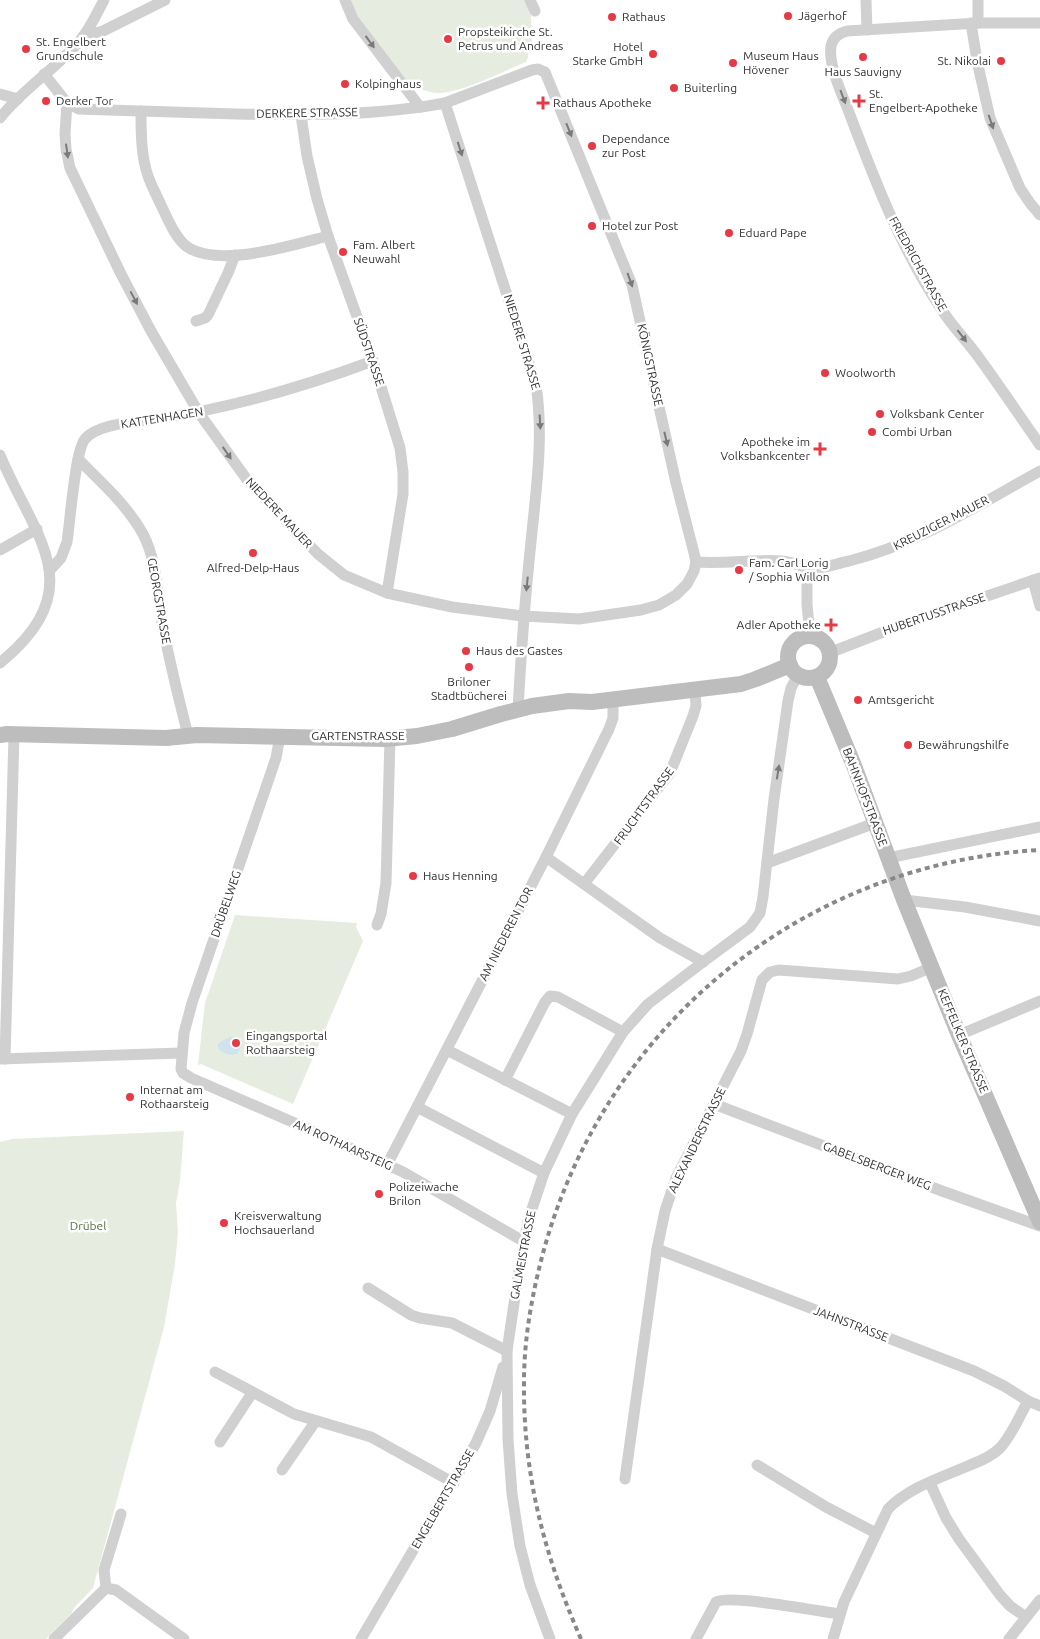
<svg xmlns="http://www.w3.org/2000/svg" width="1040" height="1639" font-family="Ubuntu,sans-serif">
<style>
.green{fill:#e6ecdf}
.water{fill:#cfe2ee}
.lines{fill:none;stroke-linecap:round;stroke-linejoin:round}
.street{stroke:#d0d0d0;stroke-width:11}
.secondary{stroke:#bdbdbd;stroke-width:16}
.rail{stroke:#888;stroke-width:4;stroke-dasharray:5 4;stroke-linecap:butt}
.oneway{fill:#7a7a7a}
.poi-dot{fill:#e63946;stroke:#fff;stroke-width:2}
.labels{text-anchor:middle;stroke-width:5;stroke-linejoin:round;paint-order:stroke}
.poi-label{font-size:12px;fill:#333;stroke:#fff;text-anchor:start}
.street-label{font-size:12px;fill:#333;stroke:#fff}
.park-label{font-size:12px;fill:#56703f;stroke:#fff}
</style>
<rect width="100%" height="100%" fill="#fff"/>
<g class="green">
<path d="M351,0H525L531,15L532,45L529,46L528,57L526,62C500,72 466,92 438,93C429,93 413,87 406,81L358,18Z"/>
<path d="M235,915L357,923L356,927L363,941L293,1104L201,1064L198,1065L205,1003Z"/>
<path d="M184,1131L180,1181L176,1203L178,1233L175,1264L164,1327L93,1588L74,1608L72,1613L46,1639H0V1142L12,1139Z"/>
</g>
<path class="water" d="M232,1037L240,1040C243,1045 240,1049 237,1054C228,1056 224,1054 218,1048V1044L225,1039Z"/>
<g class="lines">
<g class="street">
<path d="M345,0L353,19L420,107"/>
<path d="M530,0L535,11"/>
<path d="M866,0L867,30"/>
<path d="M971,23L977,61L990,118L1020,188L1030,203L1040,215"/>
<path d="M978,23V0"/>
<path d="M1040,23H978L847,31C839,33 833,37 831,46C828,66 843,96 850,115C875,181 902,251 942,310C952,326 966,340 977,355C999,385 1019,415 1040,445"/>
<path d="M83,36L103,31L165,0"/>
<path d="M44,74L67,103L79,109C131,111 183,112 236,114C305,115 376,116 445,103L532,70L538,69L545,72L632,285L676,483L694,553L696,562L694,571L687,584L676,595L659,605L641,610L579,619L523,616L452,607L387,593L344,575L318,554L248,481L199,413L151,331L121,274L70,168L66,149L65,134L67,103"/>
<path d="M0,94L18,99"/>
<path d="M445,103L536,385C544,437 536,490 531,542C525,598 521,654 518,710"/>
<path d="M141,111C141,132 141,156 148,176C151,185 156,194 160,203C167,217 174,236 186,246C217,269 293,245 328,236"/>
<path d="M301,115L307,156L317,199L328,236L373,361L400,448L403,472V494L387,593"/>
<path d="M0,118C22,90 54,70 78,43C89,31 96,15 104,0"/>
<path d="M196,321L205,318L208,315L228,273L235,255"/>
<path d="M0,455C35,539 92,587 0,663"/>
<path d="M78,459C101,482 127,505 143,534C158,563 157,596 163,627C170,664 179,700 188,735"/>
<path d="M0,550L37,529"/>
<path d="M696,562C725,564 754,559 783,561C794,562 804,569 816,568C827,568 838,563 849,561C918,544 978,505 1040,471"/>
<path d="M807,568V604L810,637"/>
<path d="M50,570L61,558L67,542C70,524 75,450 85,439C98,423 138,422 157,419C230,408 303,387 373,361"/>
<path d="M1033,580L1040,606"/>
<path d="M829,653L896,627L1040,578"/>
<path d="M280,736L276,758L192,1003L184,1033L181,1069L183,1073L191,1078L297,1124L403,1172L523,1241"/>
<path d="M546,857L660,938L703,962"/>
<path d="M888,858L1040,827"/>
<path d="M767,863L875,823"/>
<path d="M584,884L670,773L693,716L696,706L695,691"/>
<path d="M904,900L965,907L1040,921"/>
<path d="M377,925L381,914L386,883L390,738"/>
<path d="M959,1035L1040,1001"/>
<path d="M447,1050L572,1114"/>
<path d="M0,1059L181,1053"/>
<path d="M5,1059L14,735"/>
<path d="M505,1080L545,1002L550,996L558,997L623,1032"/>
<path d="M714,1104L942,1191L1040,1226"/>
<path d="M417,1107L544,1173"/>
<path d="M387,1165L546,857L609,729L613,718V700"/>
<path d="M657,1249L974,1371L1004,1386L1028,1401L1040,1406"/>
<path d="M368,1288L411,1315L420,1318L452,1323L507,1351"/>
<path d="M215,1372L294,1414L371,1437L454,1483"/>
<path d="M220,1442L252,1393"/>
<path d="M757,1465L826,1507L876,1533"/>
<path d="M282,1470L315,1422"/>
<path d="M625,1479L657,1249L665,1211L676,1178L741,1051L747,1034L762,980L770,972L779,970L898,979L911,976L932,967"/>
<path d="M930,1483L946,1518L959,1539L1000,1595L1010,1606L1026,1617"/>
<path d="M106,1588L116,1590L184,1639"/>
<path d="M106,1588L104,1570L121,1514"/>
<path d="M54,1639L106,1588"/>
<path d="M361,1639L476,1443L490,1411L503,1367"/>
<path d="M550,1639L530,1585L520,1546L512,1494L508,1439L507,1351L519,1270L528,1221L544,1173L572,1114L623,1032L648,1004L703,962L750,927L760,913L763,897L774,799L788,701L791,688L798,675"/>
<path d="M696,1639L716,1602C731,1594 817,1611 839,1614"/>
<path d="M833,1639L844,1602L888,1509C909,1487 943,1477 970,1465C981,1461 992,1456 1000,1448C1012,1435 1019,1417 1028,1401"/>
<path d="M1009,1639L1040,1600"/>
</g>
<g class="secondary">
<circle cx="809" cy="657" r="21"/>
<path d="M817,677L853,763L904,900L959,1035L1040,1222"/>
<path d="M0,735L7,734L166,738L197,735L385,739L417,736L452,729L501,714L532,706L569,701L592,702L741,684L756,679L790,665"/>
</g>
<path class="rail" d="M581,1639C544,1555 523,1474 524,1382C524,1338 532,1295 543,1253C605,1024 804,863 1040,850"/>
</g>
<defs><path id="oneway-solid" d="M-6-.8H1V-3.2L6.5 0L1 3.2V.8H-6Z" transform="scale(1.25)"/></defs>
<g class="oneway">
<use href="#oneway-solid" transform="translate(370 42) rotate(54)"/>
<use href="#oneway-solid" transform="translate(843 97) rotate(69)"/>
<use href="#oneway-solid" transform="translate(991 122) rotate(71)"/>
<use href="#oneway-solid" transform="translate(569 130) rotate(68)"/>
<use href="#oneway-solid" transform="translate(460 149) rotate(72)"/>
<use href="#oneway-solid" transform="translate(67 151) rotate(82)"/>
<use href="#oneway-solid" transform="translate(630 280) rotate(70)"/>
<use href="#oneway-solid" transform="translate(134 298) rotate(62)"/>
<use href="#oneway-solid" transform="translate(962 336) rotate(52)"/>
<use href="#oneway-solid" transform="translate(540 422) rotate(87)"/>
<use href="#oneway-solid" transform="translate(666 439) rotate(77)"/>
<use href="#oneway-solid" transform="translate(227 453) rotate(55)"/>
<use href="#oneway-solid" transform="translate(527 584) rotate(96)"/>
<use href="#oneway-solid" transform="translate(778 772) rotate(-81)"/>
</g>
<g class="poi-dot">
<circle cx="788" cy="16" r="5"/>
<circle cx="612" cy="17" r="5"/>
<circle cx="448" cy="39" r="5"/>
<circle cx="26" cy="49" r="5"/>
<circle cx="653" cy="54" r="5"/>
<circle cx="863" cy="57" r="5"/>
<circle cx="1001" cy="61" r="5"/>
<circle cx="733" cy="63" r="5"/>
<circle cx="345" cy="84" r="5"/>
<circle cx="674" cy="88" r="5"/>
<circle cx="46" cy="101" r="5"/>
<path d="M856.5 93.5h5v5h5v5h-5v5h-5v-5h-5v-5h5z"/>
<path d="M540.5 95.5h5v5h5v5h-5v5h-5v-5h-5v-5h5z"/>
<circle cx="592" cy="146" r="5"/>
<circle cx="592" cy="226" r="5"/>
<circle cx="729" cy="233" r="5"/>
<circle cx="343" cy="252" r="5"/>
<circle cx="825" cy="373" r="5"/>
<circle cx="880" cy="414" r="5"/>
<circle cx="872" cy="432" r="5"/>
<path d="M817.5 441.5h5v5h5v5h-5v5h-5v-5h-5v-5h5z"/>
<circle cx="253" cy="553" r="5"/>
<circle cx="739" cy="570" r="5"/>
<path d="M828.5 617.5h5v5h5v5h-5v5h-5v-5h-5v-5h5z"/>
<circle cx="466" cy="651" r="5"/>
<circle cx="469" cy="667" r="5"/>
<circle cx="858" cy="700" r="5"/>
<circle cx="908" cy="745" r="5"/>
<circle cx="413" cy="876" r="5"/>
<circle cx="236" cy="1043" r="5"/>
<circle cx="130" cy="1097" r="5"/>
<circle cx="379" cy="1194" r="5"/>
<circle cx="224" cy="1223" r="5"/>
</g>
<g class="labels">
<g class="poi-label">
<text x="798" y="20">Jägerhof</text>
<text x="622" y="21">Rathaus</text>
<text x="458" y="36">Propsteikirche St.<tspan x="458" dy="14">Petrus und Andreas</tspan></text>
<text x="36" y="46">St. Engelbert<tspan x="36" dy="14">Grundschule</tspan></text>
<text x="643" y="51" text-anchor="end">Hotel<tspan x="643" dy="14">Starke GmbH</tspan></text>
<text x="743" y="60">Museum Haus<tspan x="743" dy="14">Hövener</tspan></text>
<text x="991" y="65" text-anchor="end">St. Nikolai</text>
<text x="863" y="76" text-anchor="middle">Haus Sauvigny</text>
<text x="355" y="88">Kolpinghaus</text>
<text x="684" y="92">Buiterling</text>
<text x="869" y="98">St.<tspan x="869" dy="14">Engelbert-Apotheke</tspan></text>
<text x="56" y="105">Derker Tor</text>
<text x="553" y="107">Rathaus Apotheke</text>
<text x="602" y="143">Dependance<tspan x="602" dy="14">zur Post</tspan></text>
<text x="602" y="230">Hotel zur Post</text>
<text x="739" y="237">Eduard Pape</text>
<text x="353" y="249">Fam. Albert<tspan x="353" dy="14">Neuwahl</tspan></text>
<text x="835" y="377">Woolworth</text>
<text x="890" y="418">Volksbank Center</text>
<text x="882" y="436">Combi Urban</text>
<text x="810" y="446" text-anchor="end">Apotheke im<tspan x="810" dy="14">Volksbankcenter</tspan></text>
<text x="749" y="567">Fam. Carl Lorig<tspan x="749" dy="14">/ Sophia Willon</tspan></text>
<text x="253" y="572" text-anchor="middle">Alfred-Delp-Haus</text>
<text x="821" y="629" text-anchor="end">Adler Apotheke</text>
<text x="476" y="655">Haus des Gastes</text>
<text x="469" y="686" text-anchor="middle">Briloner<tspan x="469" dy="14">Stadtbücherei</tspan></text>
<text x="868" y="704">Amtsgericht</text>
<text x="918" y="749">Bewährungshilfe</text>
<text x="423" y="880">Haus Henning</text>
<text x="246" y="1040">Eingangsportal<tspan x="246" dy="14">Rothaarsteig</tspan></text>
<text x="140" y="1094">Internat am<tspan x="140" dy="14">Rothaarsteig</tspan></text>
<text x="389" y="1191">Polizeiwache<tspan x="389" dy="14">Brilon</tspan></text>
<text x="234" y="1220">Kreisverwaltung<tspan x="234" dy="14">Hochsauerland</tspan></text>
</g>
<g class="street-label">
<text transform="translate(307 113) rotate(-1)" y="4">DERKERE STRASSE</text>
<text transform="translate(918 264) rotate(61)" y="4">FRIEDRICHSTRASSE</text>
<text transform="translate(522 342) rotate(73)" y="4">NIEDERE STRASSE</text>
<text transform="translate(369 352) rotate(71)" y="4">SÜDSTRASSE</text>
<text transform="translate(650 365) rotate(78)" y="4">KÖNIGSTRASSE</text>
<text transform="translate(162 418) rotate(-9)" y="4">KATTENHAGEN</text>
<text transform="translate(279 513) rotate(47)" y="4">NIEDERE MAUER</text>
<text transform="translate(941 523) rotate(-27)" y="4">KREUZIGER MAUER</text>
<text transform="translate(159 601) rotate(80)" y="4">GEORGSTRASSE</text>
<text transform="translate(934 614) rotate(-19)" y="4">HUBERTUSSTRASSE</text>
<text x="358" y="740">GARTENSTRASSE</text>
<text transform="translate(865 797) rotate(69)" y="4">BAHNHOFSTRASSE</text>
<text transform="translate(644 806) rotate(-54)" y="4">FRUCHTSTRASSE</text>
<text transform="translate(226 904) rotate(-71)" y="4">DRÜBELWEG</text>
<text transform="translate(506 934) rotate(-63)" y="4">AM NIEDEREN TOR</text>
<text transform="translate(963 1041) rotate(67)" y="4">KEFFELKER STRASSE</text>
<text transform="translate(697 1140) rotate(-64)" y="4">ALEXANDERSTRASSE</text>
<text transform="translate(343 1145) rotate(24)" y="4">AM ROTHAARSTEIG</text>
<text transform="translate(877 1166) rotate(21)" y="4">GABELSBERGER WEG</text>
<text transform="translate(523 1255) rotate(-79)" y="4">GALMEISTRASSE</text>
<text transform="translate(851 1324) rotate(21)" y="4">JAHNSTRASSE</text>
<text transform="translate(443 1499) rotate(-60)" y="4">ENGELBERTSTRASSE</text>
</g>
<g class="park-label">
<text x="88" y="1230">Drübel</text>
</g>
</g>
</svg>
